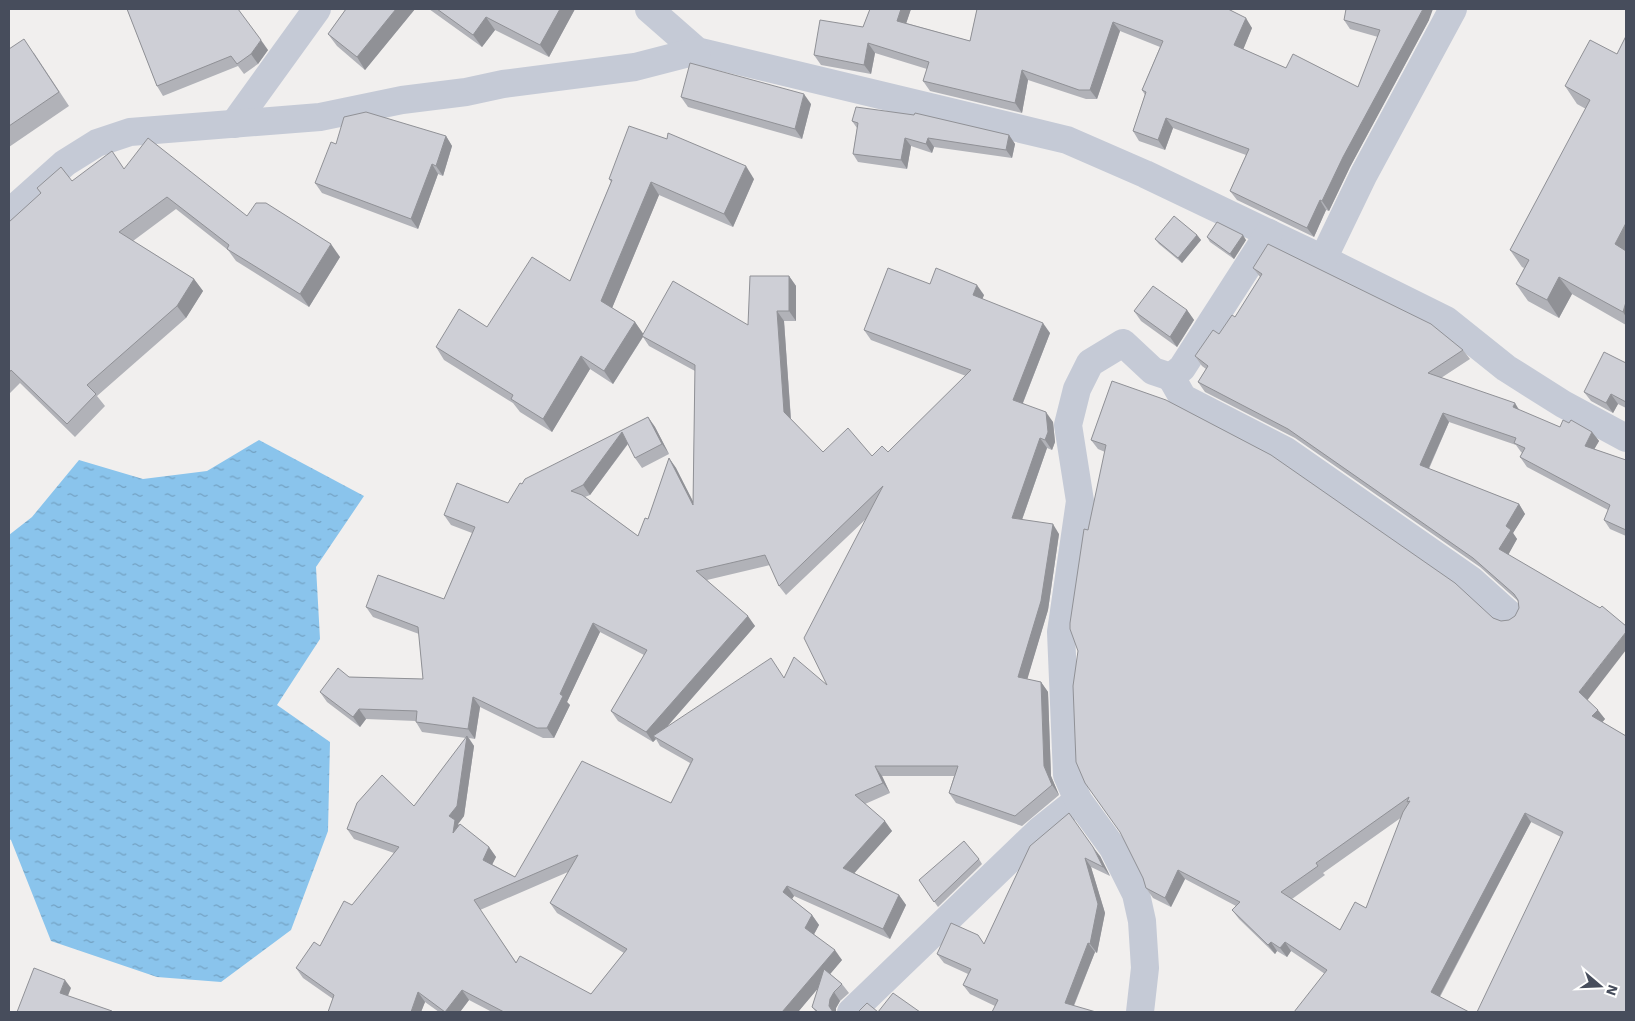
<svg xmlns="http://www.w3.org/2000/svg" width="1635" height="1021" font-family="'Work Sans',sans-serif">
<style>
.water{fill:url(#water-ripples)}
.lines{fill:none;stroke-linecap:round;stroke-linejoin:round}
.minor{stroke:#c5cad6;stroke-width:28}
.wall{fill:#b1b2b8;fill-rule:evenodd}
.shaded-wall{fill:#909196}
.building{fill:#cecfd6;stroke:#909196;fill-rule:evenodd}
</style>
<defs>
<pattern id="water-ripples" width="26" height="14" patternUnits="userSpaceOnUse" patternTransform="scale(1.25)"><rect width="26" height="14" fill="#8ac4ec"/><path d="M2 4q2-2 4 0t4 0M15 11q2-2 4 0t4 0" fill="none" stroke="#73a1c2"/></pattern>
</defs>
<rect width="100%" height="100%" fill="#f1efee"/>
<path class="water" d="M259,440L364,496L316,567L320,639L277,705L330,742L328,831L291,930L221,982L157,977L51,941L11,840L9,839V535L32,517L79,460L143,479L207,471Z"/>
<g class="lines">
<g class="minor">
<path d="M649,9L697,51L1067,140L1145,174L1323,259L1446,320L1506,368L1563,404L1626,438"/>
<path d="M234,124L317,9"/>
<path d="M9,213L65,163L97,143L130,132L320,117L402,100L466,92L503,84L635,67L697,51"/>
<path d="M1323,259L1364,174L1453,9"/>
<path d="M1171,377L1183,398L1286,451L1471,580L1510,615"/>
<path d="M851,1012L1039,831L1078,800"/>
<path d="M1140,1012L1145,968L1142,921L1136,894L1113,848L1078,800L1067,775L1061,632L1080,501L1068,425L1077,389L1090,363L1123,343L1153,371L1171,377L1182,368L1269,233"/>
</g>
</g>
<g class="wall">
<path d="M127,9L268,50L258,64L244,74L238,66L163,96L157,86Z"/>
<path d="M346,9H415L365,70L337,46L328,34Z"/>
<path d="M429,9H575L549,57L495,30L482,47Z"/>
<path d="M870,9H911L906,23L970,41L977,9L1231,10L1252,28L1243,49L1286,68L1358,87L1378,37L1350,29L1344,20H1429L1350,167L1329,211L1326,210L1314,237L1237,200L1230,191L1246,155L1173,128L1165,150L1139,141L1133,131L1145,95L1142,90L1160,47L1120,31L1097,99H1086L1028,80L1022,113L930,91L923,81L927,69L875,53L871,74L821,65L814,55L863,27Z"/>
<path d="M1626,36V325L1572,294L1559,318L1528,301L1516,284L1524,268L1522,267L1510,250L1586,109L1577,104L1565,86L1617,54Z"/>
<path d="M9,49L34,53L69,106L9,147Z"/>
<path d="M681,97L811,104L802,139L688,107Z"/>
<path d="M852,121L1009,135L1015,144L1012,158L934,147L932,153L911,146L907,169L858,162L853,154L857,128Z"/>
<path d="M446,136L452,146L443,176L438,174L418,229L322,193L315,183L336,144Z"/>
<path d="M124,169L247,216L340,257L309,307L236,261L228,250L176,209L133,241L194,279L203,291L186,318L97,396L105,406L75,437L20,383L9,394V222L41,194L37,188Z"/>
<path d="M609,179H754L733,227L659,195L612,308L635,322L643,334L748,325L789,276L796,286V321H784L791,419L823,452L872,456L888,452L966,376L871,340L864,330L930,284L984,295L982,299L1050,333L1023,403L1053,422L1055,442L1052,450L1047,448L1022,520L1059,534L1048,610L1027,679L1041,682L1048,692L1051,776L1059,795L1022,826L956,803L949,793L954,776H882L890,793L865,804L892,831L854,873L899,895L906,905L890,939L794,896L792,899L812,915L819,925L814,934L842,960L830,974L842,984L849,993L840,1001L836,1008V1012H816L812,1007L818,988L798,1012H492L469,1000L460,1012H439L425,1002L421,1012H328L333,999L303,978L296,968L320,946L394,853L354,839L347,829L414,806L466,738L422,732L416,722V721L366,719L360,727L327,702L320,692L349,677L423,679L419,634L373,617L366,607L444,599L472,533L451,525L444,515L508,503L522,484L648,417L655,427L669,454L642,468L635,458L628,444L590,495L585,497L638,536L648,519L669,458L676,468L693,502L695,371L649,346L643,337L613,384L590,369L552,432L520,412L513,403L444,360L436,347L487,327L570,281L611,182ZM866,519L827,685L784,678L666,728L755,626L707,580L770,565L779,586L786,595ZM600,632L644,655L611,711L618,721L653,742L656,739L660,746L690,763L671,803L515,877L492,864L496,857L489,847L459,825L458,824L464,816L474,746L469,738L475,739L480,707L543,738H554L570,705L567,702ZM568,872L550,903L557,913L624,953L591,994L516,962L480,910Z"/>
<path d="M1197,235L1201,240L1182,263L1159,244L1155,239Z"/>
<path d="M1207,237L1246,240L1234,259L1210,242Z"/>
<path d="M1253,268L1463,350L1470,359L1441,378L1560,427L1569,423L1592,432L1599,441L1594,449L1626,460V536L1610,529L1604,520L1608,510L1527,467L1520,457L1522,453L1521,452L1516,445L1449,422L1429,469L1519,504L1525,514L1513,533L1517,539L1508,554L1587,700L1605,719L1602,722L1626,736L1561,837L1531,822L1440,997L1325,974L1291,951L1287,957L1277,951L1275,954L1239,919L1232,910L1236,906L1185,879L1171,907L1153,898L1146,888L1078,651L1088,530L1105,452L1098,449L1091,440L1112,381L1493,618L1501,621L1509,620L1515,616L1519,608L1518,601L1480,567L1295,438L1205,392L1198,382L1206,369L1202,366L1195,356L1219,334L1235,317L1260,277ZM1402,817L1366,908L1340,930L1292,899L1325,875L1323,873Z"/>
<path d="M1187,310L1194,320L1177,347L1141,321L1134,311Z"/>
<path d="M1626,363V408L1618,404L1613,413L1591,401L1584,392Z"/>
<path d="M1030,846L1100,856L1110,876L1091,867L1105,913L1097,953L1095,952L1074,1006H995L970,994L963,985L968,974L944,963L937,954L984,944Z"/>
<path d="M979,859L982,864L938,907L919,880Z"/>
</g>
<g class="shaded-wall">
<path d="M396,9H415L365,70L357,57Z"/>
<path d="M560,9H575L549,57L540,45Z"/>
<path d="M901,9H911L904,30L897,21Z"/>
<path d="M1423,9H1433L1429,20L1350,167L1329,211L1322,201L1343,157Z"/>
<path d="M486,17L495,30L482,47L473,35Z"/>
<path d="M1246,18L1252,28L1241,55L1234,45Z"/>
<path d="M1113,22L1120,31L1097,99L1090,90Z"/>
<path d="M261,40L268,50L258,64L251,54Z"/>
<path d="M868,43L875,53L871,74L864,65Z"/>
<path d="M1022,70L1028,80L1022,113L1015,103Z"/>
<path d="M804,94L811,104L802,139L795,129Z"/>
<path d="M1166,118L1173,128L1165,150L1158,140Z"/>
<path d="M1009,135L1015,144L1012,158L1006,150Z"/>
<path d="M446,136L452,146L443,176L436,166Z"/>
<path d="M905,138L911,146L907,169L901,160Z"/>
<path d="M928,138L934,147L932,153L926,144Z"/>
<path d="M432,164L438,174L418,229L411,219Z"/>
<path d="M746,166L754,179L733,227L724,214Z"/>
<path d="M651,182L659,195L610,313L601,301Z"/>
<path d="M1320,200L1326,210L1314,237L1307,228Z"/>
<path d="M1626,223V259L1615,244Z"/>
<path d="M1197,235L1201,240L1182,263L1178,258Z"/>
<path d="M1243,235L1246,240L1234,259L1230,254Z"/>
<path d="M331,244L340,257L309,307L300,294Z"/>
<path d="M789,276L796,286V321L789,311Z"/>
<path d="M1559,277L1572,294L1559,318L1547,300Z"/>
<path d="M194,279L203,291L186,318L177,306Z"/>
<path d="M977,285L984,295L980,305L973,295Z"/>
<path d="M1626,302V317L1623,312Z"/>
<path d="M1187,310L1194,320L1177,347L1170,337Z"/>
<path d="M777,311L784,321L791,422L784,412Z"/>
<path d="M635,322L644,335L613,384L604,371Z"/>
<path d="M1043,323L1050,333L1020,410L1013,400Z"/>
<path d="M581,356L590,369L552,432L543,419Z"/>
<path d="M1611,394L1618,404L1613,413L1606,403Z"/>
<path d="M1515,403L1521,413L1513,407Z"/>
<path d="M1046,412L1053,422L1055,442L1052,450L1045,440Z"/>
<path d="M1443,413L1449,422L1426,474L1420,465Z"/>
<path d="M648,417L655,427L669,454L662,444Z"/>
<path d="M622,432L629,442L590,495L583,485Z"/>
<path d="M1592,432L1599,441L1591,455L1585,446Z"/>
<path d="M1040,438L1047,448L1019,528L1012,518Z"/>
<path d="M669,458L676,468L700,515L693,505Z"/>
<path d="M1519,504L1525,514L1513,533L1517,539L1506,559L1499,549L1506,526Z"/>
<path d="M1053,524L1059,534L1048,610L1025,687L1018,677Z"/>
<path d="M748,616L755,626L657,738L653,736L656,739L653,742L646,732Z"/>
<path d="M593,623L600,632L567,702L570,705L554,738L547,728L560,694Z"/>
<path d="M1626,632V650L1586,702L1579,692Z"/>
<path d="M1041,682L1048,692L1051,776L1059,795L1052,785L1044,766Z"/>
<path d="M473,697L480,707L475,739L468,729Z"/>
<path d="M359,709L366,719L360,727L353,717Z"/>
<path d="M1598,710L1605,719L1599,726L1592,716Z"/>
<path d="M467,736L474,746L464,816L458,824L462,830L453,833L449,816Z"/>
<path d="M875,766L882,776L890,793L883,783Z"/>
<path d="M1525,813L1531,822L1437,1001L1431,992Z"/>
<path d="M885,821L892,831L850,878L843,868Z"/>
<path d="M489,847L496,857L490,869L483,860Z"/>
<path d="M1093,847L1100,856L1110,876L1103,867Z"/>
<path d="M1085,858L1091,867L1105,913L1097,953L1090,944Z"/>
<path d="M1178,870L1185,879L1171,907L1165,898Z"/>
<path d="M787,886L794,896L790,902L783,892Z"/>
<path d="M899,895L906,905L890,939L883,929Z"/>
<path d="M812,915L819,925L812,938L805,928Z"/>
<path d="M1271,942L1277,951L1275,954L1268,945Z"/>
<path d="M1285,942L1291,951L1287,957L1280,948Z"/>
<path d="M1088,943L1095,952L1071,1012L1065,1003Z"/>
<path d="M835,950L842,960L798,1012H782Z"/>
<path d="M65,980L71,988L66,1001L60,993Z"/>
<path d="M462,990L469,1000L460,1012H445Z"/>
<path d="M418,992L425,1002L421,1012H411Z"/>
<path d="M834,992L840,1001L836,1008V1012H833L829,1006L830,999Z"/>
</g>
<g class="building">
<path d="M127,9H238L261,40L251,54L237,64L231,56L157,86Z"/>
<path d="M346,9H396L357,57L328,34Z"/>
<path d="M437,9H560L540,45L486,17L473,35Z"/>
<path d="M870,9H901L897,21L970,41L977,9H1228L1246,18L1234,45L1286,68L1293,54L1358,87L1380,30L1344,20L1346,9H1423L1343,157L1322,201L1320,200L1307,228L1230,191L1249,149L1166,118L1158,140L1133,131L1146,92L1142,90L1163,41L1113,22L1090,90H1079L1022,70L1015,103L923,81L929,62L868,43L864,65L814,55L820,20L863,27Z"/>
<path d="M1626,36V223L1615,244L1626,251V302L1623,312L1559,277L1547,300L1516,284L1529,260L1510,250L1590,100L1565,86L1590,40L1617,54Z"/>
<path d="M24,39L59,92L9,126V49Z"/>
<path d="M690,63L804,94L795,129L681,97Z"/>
<path d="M856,107L914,115L915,113L1009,135L1006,150L928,138L926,144L905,138L901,160L853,154L858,123L852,121Z"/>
<path d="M366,112L446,136L436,166L432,164L411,219L315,183L331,142L336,144L344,117Z"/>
<path d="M629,126L667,139L668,133L746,166L724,214L651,182L601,301L635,322L604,371L581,356L543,419L511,399L513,395L436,347L459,309L487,327L532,257L570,281L612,180L609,179Z"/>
<path d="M148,138L247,216L256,203H266L331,244L300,294L227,249L229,245L167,197L119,232L194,279L177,306L87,385L96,394L67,424L11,370L9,373V222L41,193L37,188L61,167L72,181L112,151L124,169Z"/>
<path d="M1174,216L1197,235L1178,258L1155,239Z"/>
<path d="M1217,222L1243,235L1230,254L1207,237Z"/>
<path d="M1268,244L1431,324L1463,350L1428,373L1515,403L1513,407L1560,427L1563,420L1569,423L1571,420L1592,432L1585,446L1626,460V530L1604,520L1610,505L1520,457L1525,448L1514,443L1516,438L1443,413L1420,465L1519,504L1506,526L1511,530L1499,549L1600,608L1602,606L1626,626V632L1579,692L1598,710L1592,716L1626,736V1012H1477L1563,832L1525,813L1431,992L1469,1012H1294L1327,970L1285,942L1280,948L1271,942L1268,945L1232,910L1240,902L1178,870L1165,898L1146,888L1143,878L1120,832L1085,783L1076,762L1073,686L1078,651L1070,629V623L1084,529L1088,530L1106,445L1091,440L1112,381L1166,400L1271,455L1455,583L1493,618L1501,621L1509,620L1515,616L1519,608L1518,600L1514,594L1473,558L1288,429L1198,382L1208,366L1195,356L1213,330L1219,334L1232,315L1235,317L1262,274L1253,268ZM1409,797L1407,802L1410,801L1403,812L1366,908L1355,902L1340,930L1281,892L1318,866L1316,863Z"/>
<path d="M888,268L930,284L936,268L977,285L973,295L1043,323L1013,400L1046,412L1048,432L1045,440L1040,438L1012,518L1053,524L1041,601L1018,677L1041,682L1044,766L1052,785L1015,816L949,793L958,766H875L883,783L855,795L885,821L843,868L899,895L883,929L787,886L783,892L812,915L805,928L835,950L782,1012H504L462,990L445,1012L418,992L411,1012H328L334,995L296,968L314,942L320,946L344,901L352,905L399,847L347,829L357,803L382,775L414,806L467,736L457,806L449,816L455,820L453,833L460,824L489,847L483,860L515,877L582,761L671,803L693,759L653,736L771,658L784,678L794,657L827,685L804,638L883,486L779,586L765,555L696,571L748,616L646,732L611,711L647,650L593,623L560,694L563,696L547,728H537L473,697L468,729L416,722L417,711L359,709L353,717L320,692L338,668L349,677L423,679L418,627L366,607L378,575L444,599L475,527L444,515L457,483L508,503L520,483L522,484L525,479L648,417L662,444L635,458L622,432L583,485L571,491L582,495L638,536L645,518L648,519L669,458L693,505L695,365L642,336L673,281L748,325L750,276H789V311H777L784,412L823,452L848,428L872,456L882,446L888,452L971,370L864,330ZM578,855L550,903L627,949L591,994L520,956L516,963L474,900Z"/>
<path d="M1153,286L1187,310L1170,337L1134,311Z"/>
<path d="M1604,352L1626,363V402L1611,394L1606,403L1584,392Z"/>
<path d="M1069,813L1093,847L1103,867L1085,858L1098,904L1090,944L1088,943L1065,1003L1096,1012H992L998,1000L963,985L971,969L937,954L951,923L978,935L984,944L1030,846Z"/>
<path d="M964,841L979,859L934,902L919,880Z"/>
<path d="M34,968L65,980L60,993L112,1011L111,1012H17Z"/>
<path d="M824,969L842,984L834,992L830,999L829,1006L833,1012H818L812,1007Z"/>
<path d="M893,993L920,1012H858L867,1003L878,1012Z"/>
</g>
<rect width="1635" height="1021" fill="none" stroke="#474d5c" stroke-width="20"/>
<g transform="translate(1600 986) rotate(109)" stroke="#ffffff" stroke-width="4" paint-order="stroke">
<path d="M0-4L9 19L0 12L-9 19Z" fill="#474d5c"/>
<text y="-8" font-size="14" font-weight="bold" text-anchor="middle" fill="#474d5c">N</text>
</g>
</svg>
